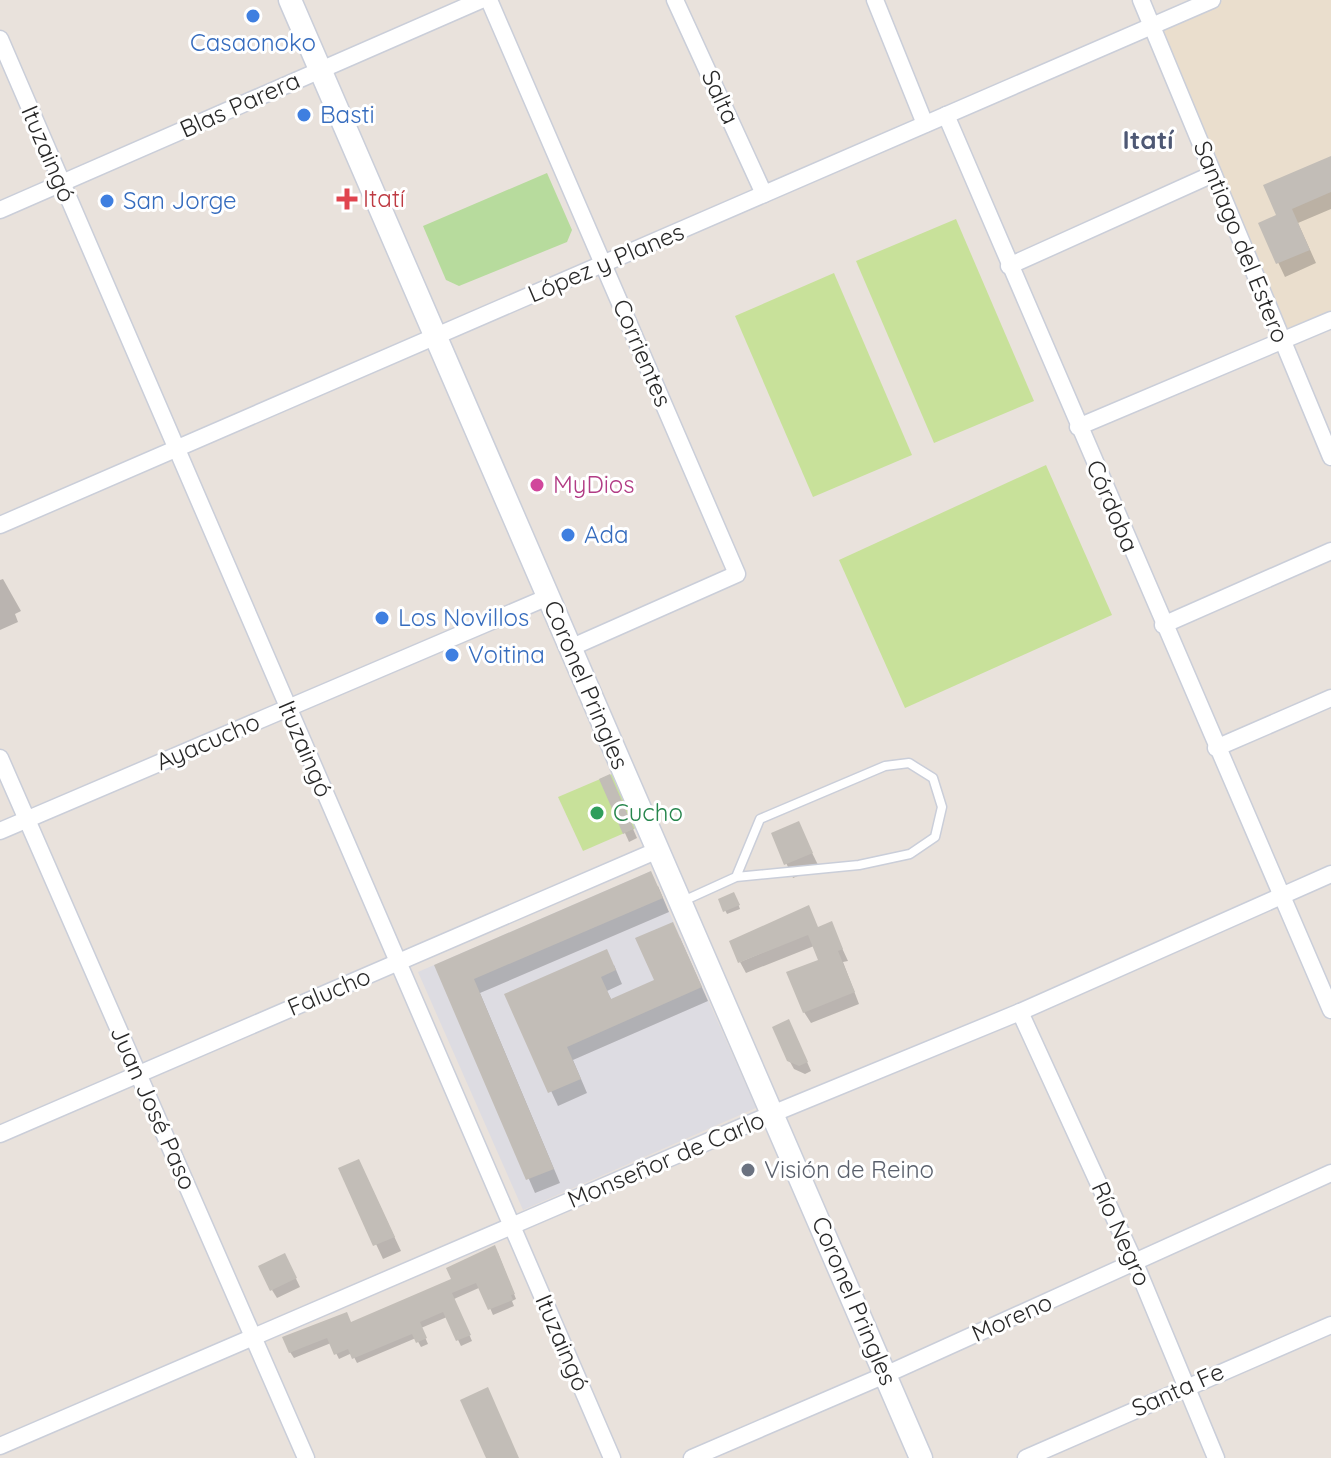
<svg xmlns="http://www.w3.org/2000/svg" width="1331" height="1458" font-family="Quicksand,sans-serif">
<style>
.industrial{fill:#dddce2}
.education{fill:#eadecd}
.green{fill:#b7db9d}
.pitch{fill:#c8e19a}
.shadow{fill:#0003}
.building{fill:#c2bdb7}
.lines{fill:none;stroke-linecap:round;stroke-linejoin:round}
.lane-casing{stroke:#caced9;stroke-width:11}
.street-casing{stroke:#caced9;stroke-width:19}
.secondary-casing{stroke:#caced9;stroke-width:25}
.lane{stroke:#fff;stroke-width:8}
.street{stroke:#fff;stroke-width:16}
.secondary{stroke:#fff;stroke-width:22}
.shop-dot{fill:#3f7fe0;stroke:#fff;stroke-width:3}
.health-dot{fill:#e0444e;stroke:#fff;stroke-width:3}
.hotel-dot{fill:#d1479c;stroke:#fff;stroke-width:3}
.leisure-dot{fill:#2e9e5b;stroke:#fff;stroke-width:3}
.worship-dot{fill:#6b7280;stroke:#fff;stroke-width:3}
.labels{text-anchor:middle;stroke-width:6;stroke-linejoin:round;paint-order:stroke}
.shop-label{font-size:24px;fill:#366cbe;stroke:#fff;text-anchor:start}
.street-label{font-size:24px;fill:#292929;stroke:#fff}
.health-label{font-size:24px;fill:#be3a42;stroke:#fff;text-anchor:start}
.hotel-label{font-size:24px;fill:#b23c85;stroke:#fff;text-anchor:start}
.leisure-label{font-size:24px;fill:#27864d;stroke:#fff;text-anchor:start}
.worship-label{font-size:24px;fill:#5b616d;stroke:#fff;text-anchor:start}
.neighbourhood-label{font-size:26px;font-weight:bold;fill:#4e5874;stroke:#fff}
</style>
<rect width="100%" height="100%" fill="#e9e2dc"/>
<path class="industrial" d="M651,871L756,1108L523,1210L418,972Z"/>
<path class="education" d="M1223,0H1331V320L1282,341L1152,26Z"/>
<path class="green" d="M547,173L572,230L567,242L459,286L446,280L423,226Z"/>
<g class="pitch">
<path d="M956,219L1034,401L934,443L856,261Z"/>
<path d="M834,273L912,455L813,497L735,316Z"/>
<path d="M1046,465L1112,615L905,708L839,560Z"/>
<path d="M612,774L636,828L583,851L558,797Z"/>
</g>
<g class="shadow">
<path d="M1331,158V209L1298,223L1316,263L1285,277L1260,224L1278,216Z"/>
<path d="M3,579L21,611L15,614L18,622L0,630V580Z"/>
<path d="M614,785L637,838L629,842L625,833Z"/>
<path d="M798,824L819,867L793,878L773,834Z"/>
<path d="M658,886L669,912L480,993L560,1183L535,1193L436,966Z"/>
<path d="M736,898L740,909L727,914L720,900Z"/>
<path d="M831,924L848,961L843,962L859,1004L811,1023L804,1012L820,961L814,946L746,973L740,962Z"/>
<path d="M680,938L708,1001L573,1060L587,1093L558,1106L507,995L614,965L622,984L607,991L612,1001L657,981Z"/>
<path d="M793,1030L811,1071L805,1074L794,1069L789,1060Z"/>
<path d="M359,1161L401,1251L383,1259L341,1169Z"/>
<path d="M498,1253L516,1299L512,1301L514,1306L493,1315L481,1287L454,1299L472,1341L461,1346L447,1317L421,1328L428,1344L421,1347L416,1338L357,1363L352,1353L339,1359L331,1343L294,1358L290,1352L454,1280Z"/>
<path d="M289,1264L300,1287L277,1298L272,1290Z"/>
</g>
<g class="building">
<path d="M1331,156V192L1292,209L1310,250L1276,264L1258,223L1276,215L1263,185Z"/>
<path d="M610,774L634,829L623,834L599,779Z"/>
<path d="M799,821L813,853L784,865L771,833Z"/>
<path d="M651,871L663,898L474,979L554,1169L526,1180L434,965Z"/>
<path d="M734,892L740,905L723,912L718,899Z"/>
<path d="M809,905L818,927L832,921L843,949L838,951L855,992L803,1013L786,972L818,960L808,935L738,963L729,941Z"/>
<path d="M673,922L702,987L567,1047L581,1079L548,1093L504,994L607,949L616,970L601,977L611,999L654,980L635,938Z"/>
<path d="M789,1019L808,1062L799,1066L787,1061L772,1027Z"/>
<path d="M359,1159L395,1237L373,1246L338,1168Z"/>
<path d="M495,1245L515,1294L511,1295L513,1300L488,1310L476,1283L452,1293L471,1335L456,1341L443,1312L420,1322L427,1338L416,1343L412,1334L352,1359L348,1349L334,1355L327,1338L289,1353L282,1337L347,1312L351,1322L451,1279L446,1268Z"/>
<path d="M285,1253L297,1278L270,1291L258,1266Z"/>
<path d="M488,1387L519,1458H486L460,1400Z"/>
</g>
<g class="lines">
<defs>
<path id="lane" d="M681,902L736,877L859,865L910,854L935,837L942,807L933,778L909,763L885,766L760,819L736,877"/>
<g id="street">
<path d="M489,0L737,574L570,648"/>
<path d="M675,0L764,194"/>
<path d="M875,0L925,124"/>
<path d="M1141,0L1331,457"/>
<path d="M0,39L612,1458"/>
<path d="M946,115L1331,1010"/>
<path d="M0,210L481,0"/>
<path d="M1009,266L1213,174"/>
<path d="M1078,427L1331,320"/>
<path d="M0,525L1212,0"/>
<path d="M1163,625L1331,551"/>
<path d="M1216,748L1331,698"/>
<path d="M0,758L306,1458"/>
<path d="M0,831L548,597"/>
<path d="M1020,1012L1135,1263L1216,1458"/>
<path d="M0,1134L658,850"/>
<path d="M0,1446L772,1114L1020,1012L1331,874"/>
<path d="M692,1458L885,1375L1331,1173"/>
<path d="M1026,1458L1331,1325"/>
</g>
<path id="secondary" d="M290,0L921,1458"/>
</defs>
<use href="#lane" class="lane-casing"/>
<use href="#street" class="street-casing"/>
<use href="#secondary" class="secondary-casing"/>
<use href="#lane" class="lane"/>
<use href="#street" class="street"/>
<use href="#secondary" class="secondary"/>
</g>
<g class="shop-dot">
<circle cx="253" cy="16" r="8"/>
<circle cx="304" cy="115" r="8"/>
<circle cx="107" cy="201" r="8"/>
<circle cx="568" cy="535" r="8"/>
<circle cx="382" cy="618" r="8"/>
<circle cx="452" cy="655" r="8"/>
</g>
<path class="health-dot" d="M343 187h8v8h8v8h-8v8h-8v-8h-8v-8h8z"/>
<circle class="hotel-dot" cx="537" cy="485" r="8"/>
<circle class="leisure-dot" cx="597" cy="813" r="8"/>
<circle class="worship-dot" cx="748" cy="1170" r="8"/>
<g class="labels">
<g class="shop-label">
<text x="253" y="51" text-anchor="middle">Casaonoko</text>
<text x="320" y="123">Basti</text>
<text x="123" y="209">San Jorge</text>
<text x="584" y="543">Ada</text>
<text x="398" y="626">Los Novillos</text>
<text x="468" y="663">Voitina</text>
</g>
<g class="street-label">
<text transform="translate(720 97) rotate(65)" y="8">Salta</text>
<text transform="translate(240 105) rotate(-24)" y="8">Blas Parera</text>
<text transform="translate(48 154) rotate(67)" y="8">Ituzaingó</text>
<text transform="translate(1241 242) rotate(68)" y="8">Santiago del Estero</text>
<text transform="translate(606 263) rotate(-23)" y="8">López y Planes</text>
<text transform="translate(642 353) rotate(67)" y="8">Corrientes</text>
<text transform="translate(1112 506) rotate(67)" y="8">Córdoba</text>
<text transform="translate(586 685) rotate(67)" y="8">Coronel Pringles</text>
<text transform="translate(208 742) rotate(-23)" y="8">Ayacucho</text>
<text transform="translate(305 749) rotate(67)" y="8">Ituzaingó</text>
<text transform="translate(329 992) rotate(-23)" y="8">Falucho</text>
<text transform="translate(153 1108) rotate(66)" y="8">Juan José Paso</text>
<text transform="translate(666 1160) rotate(-23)" y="8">Monseñor de Carlo</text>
<text transform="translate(1121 1234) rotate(66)" y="8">Río Negro</text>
<text transform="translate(854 1301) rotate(67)" y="8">Coronel Pringles</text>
<text transform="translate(1012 1318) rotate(-24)" y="8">Moreno</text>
<text transform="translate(562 1343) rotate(67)" y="8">Ituzaingó</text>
<text transform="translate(1178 1390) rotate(-24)" y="8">Santa Fe</text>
</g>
<g class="health-label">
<text x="363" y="207">Itatí</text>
</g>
<g class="hotel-label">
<text x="553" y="493">MyDios</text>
</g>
<g class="leisure-label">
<text x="613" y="821">Cucho</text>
</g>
<g class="worship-label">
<text x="764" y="1178">Visión de Reino</text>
</g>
<g class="neighbourhood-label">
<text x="1148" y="149">Itatí</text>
</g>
</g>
</svg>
